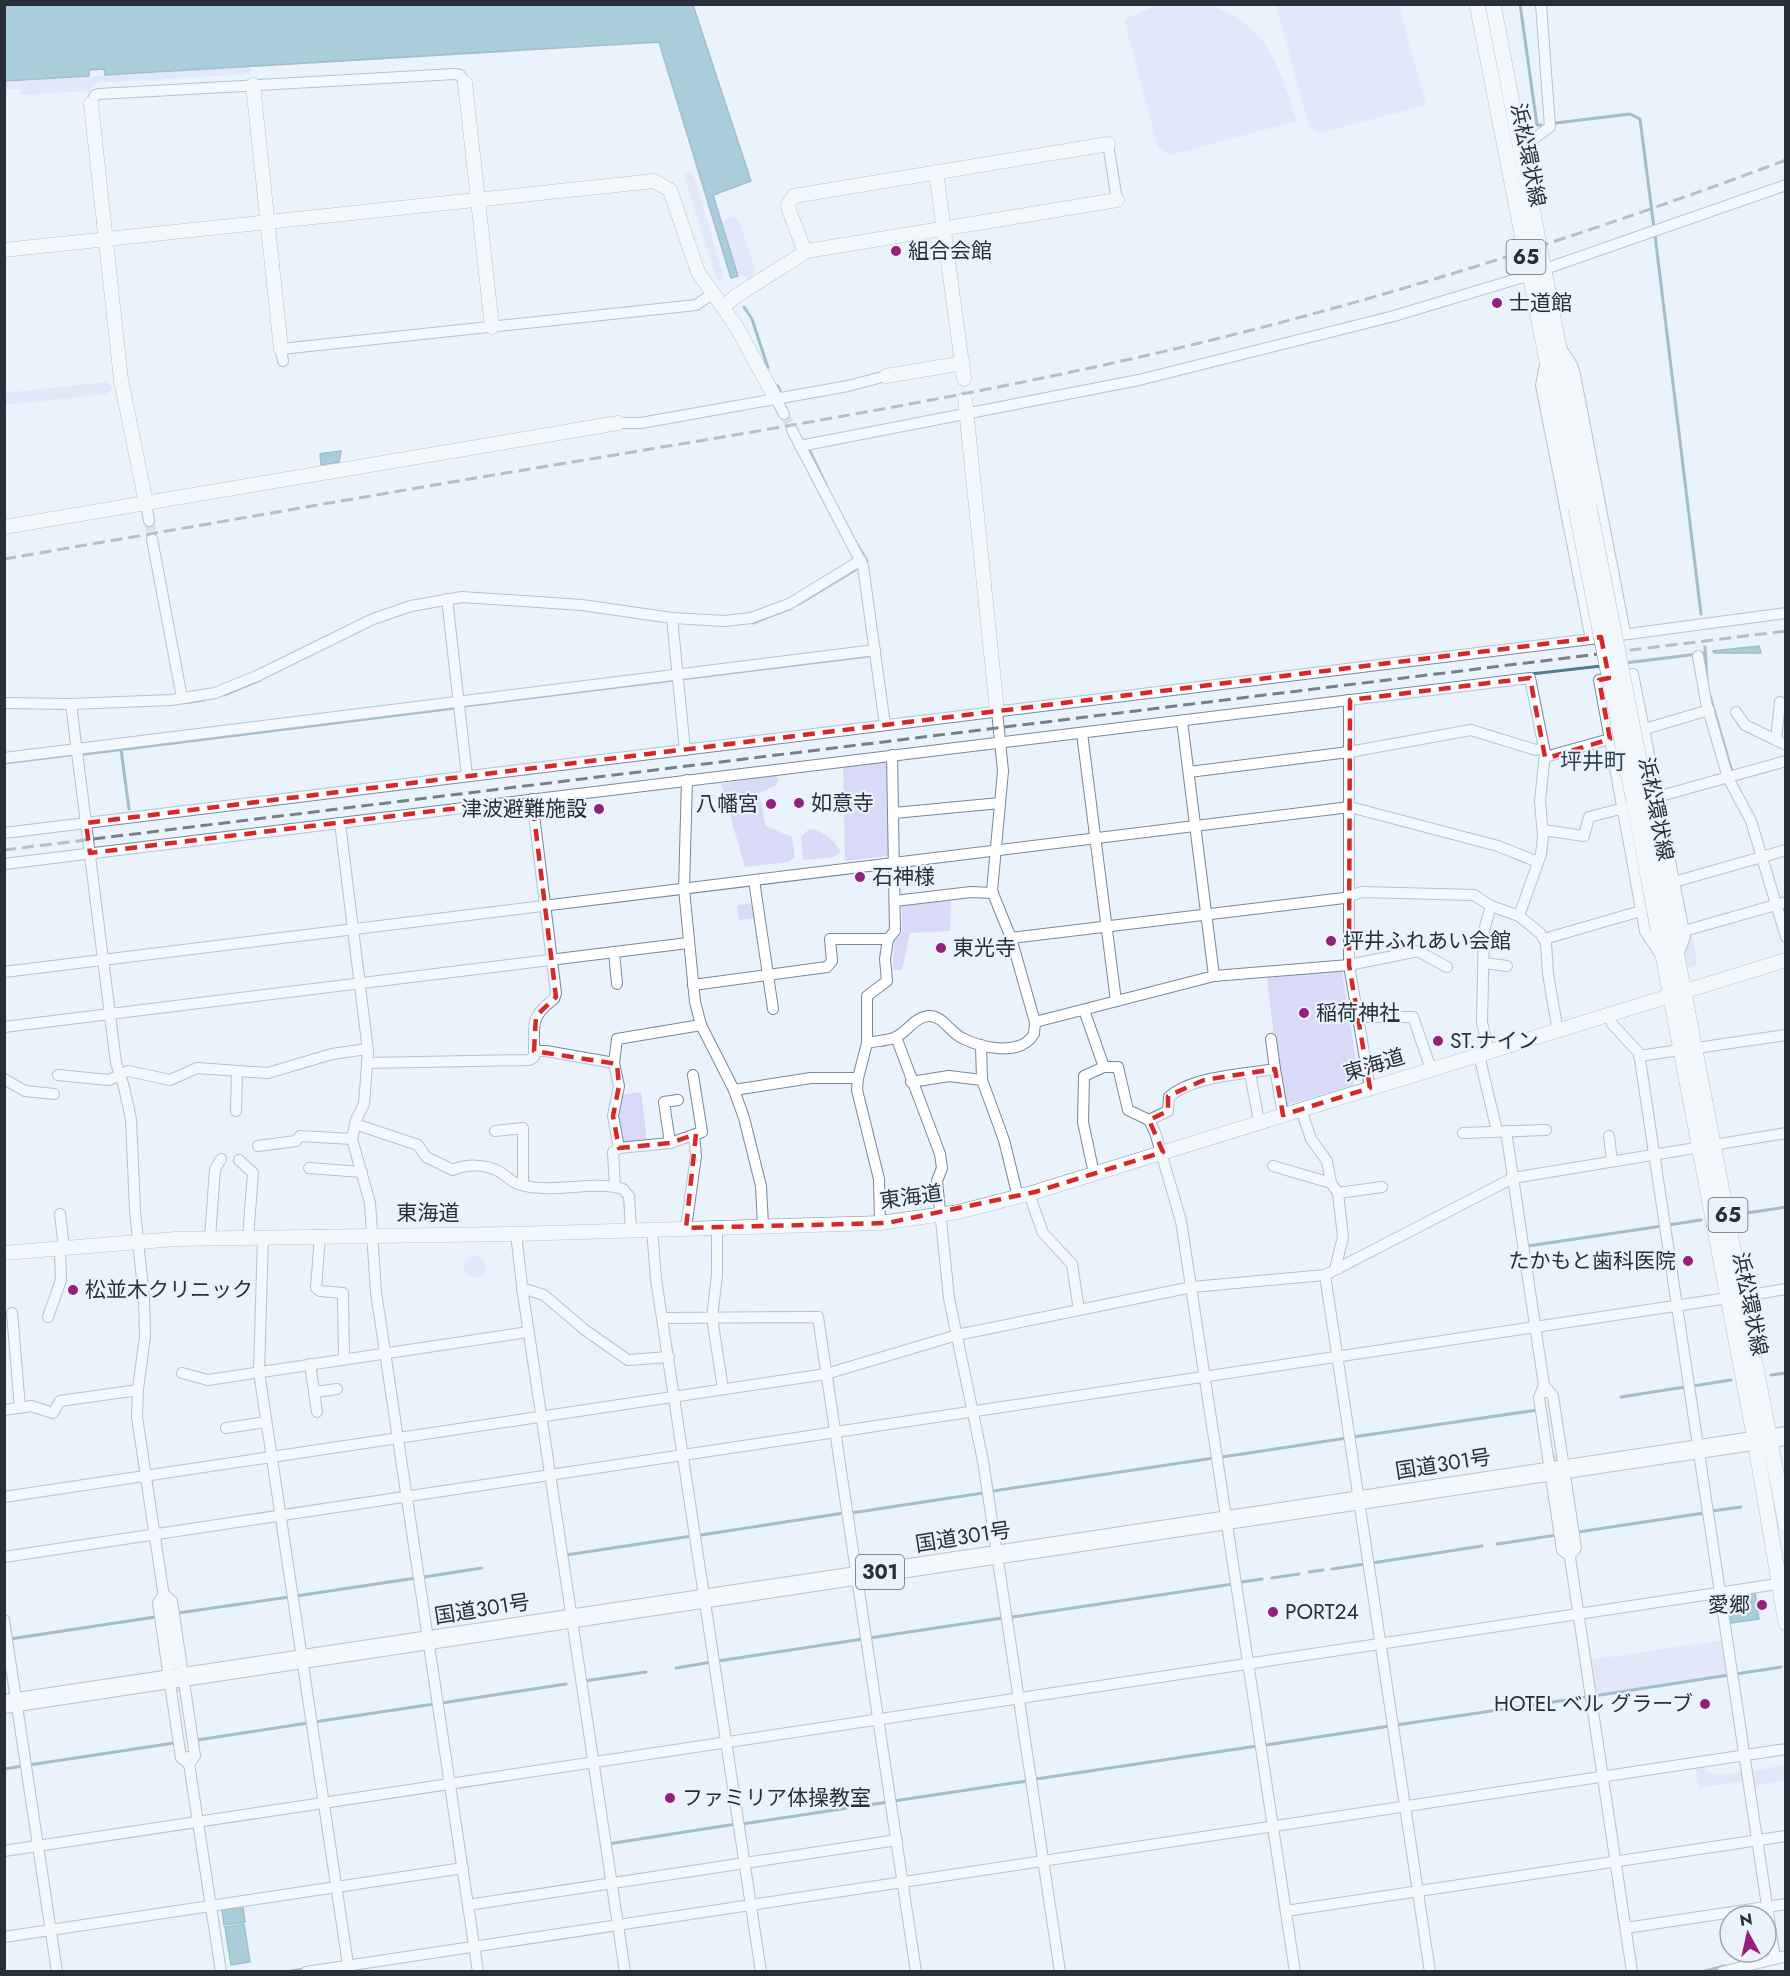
<svg xmlns="http://www.w3.org/2000/svg" width="1790" height="1976" font-family="Jost,'Noto Sans JP',sans-serif">
<style>
.green{fill:#d9daf7}
.water{fill:#5da3b0;stroke:#4d808c;stroke-width:1.5}
.lines{fill:none;stroke-linecap:round;stroke-linejoin:round}
.stream{stroke:#4d808c;stroke-width:3}
.street-tunnel{stroke:#c3ccd5;stroke-width:10;stroke-dasharray:10 5;stroke-linecap:butt}
.street-casing{stroke:#75899c;stroke-width:12}
.secondary-casing{stroke:#75899c;stroke-width:15}
.primary-casing{stroke:#75899c;stroke-width:16}
.highway-casing{stroke:#75899c;stroke-width:20}
.street{stroke:#fff;stroke-width:10}
.secondary{stroke:#fff;stroke-width:14}
.primary{stroke:#fff;stroke-width:15}
.highway{stroke:#fff;stroke-width:18}
.rail{stroke:#778089;stroke-width:3;stroke-dasharray:12 6;stroke-linecap:butt}
.primary-bridge-casing{stroke:#75899c;stroke-width:16;stroke-linecap:butt}
.primary-bridge{stroke:#fff;stroke-width:15}
.marked{fill:none;stroke:#d62828;stroke-width:4.5;stroke-dasharray:12 8;stroke-linejoin:round}
.poi-dot{fill:#941f7c;stroke:#eaf3fc;stroke-width:2}
.labels{text-anchor:middle;stroke-width:4.5;stroke-linejoin:round;paint-order:stroke}
.shield{fill:#eaf3fc;stroke:#626a73;stroke-width:1.5}
.shield-label{font-size:20px;font-weight:bold;fill:#273038}
.street-label{font-size:21px;fill:#273038;stroke:#eaf3fc}
.poi-label{font-size:21px;fill:#273038;stroke:#eaf3fc;text-anchor:start}
.neighbourhood-label{font-size:22px;fill:#314253;stroke:#eaf3fc}
</style>
<rect width="100%" height="100%" fill="#eaf3fc"/>
<g class="green">
<path d="M1205,5C1267,20 1279,67 1297,121L1170,155L1158,148L1124,19L1158,5Z"/>
<path d="M1276,5H1399L1426,105L1320,133L1309,127Z"/>
<path d="M249,67L252,69L249,74L96,83L89,91L21,95L20,89L5,90V82Z"/>
<path d="M689,171L693,173L724,277L722,282L717,279L684,176Z"/>
<path d="M731,216L738,219L755,269L754,276L749,278L738,273L723,224L724,221Z"/>
<path d="M106,382L112,387L107,394L5,405V393Z"/>
<path d="M887,761L889,853L887,856L845,861L843,766Z"/>
<path d="M772,775L779,778L777,785L759,793L766,826L792,837L795,857L789,862L745,867L721,784Z"/>
<path d="M809,829C820,829 838,842 840,853L834,857L803,860L801,837Z"/>
<path d="M951,899L950,931L910,933L902,970H893L894,942L902,934V905Z"/>
<path d="M754,903L756,918L739,920L737,905Z"/>
<path d="M1692,933L1697,965L1688,968L1684,952Z"/>
<path d="M1342,970L1358,1075L1352,1086L1286,1105L1282,1102L1267,978Z"/>
<path d="M641,1092L647,1141L624,1143L617,1116L621,1095Z"/>
<circle cx="475" cy="1267" r="11"/>
<path d="M1724,1640L1729,1675L1595,1695L1590,1660Z"/>
<path d="M1698,1765L1716,1775L1742,1772L1745,1781L1699,1788L1695,1766Z"/>
<path d="M1785,1765V1781L1752,1786V1771Z"/>
</g>
<g class="water">
<path d="M5,4L693,5L751,181L713,195L738,276L731,278L659,42L105,75L104,69L89,70V76L5,81Z"/>
<path d="M341,451L339,462L321,465L320,454Z"/>
<path d="M1759,646L1761,653H1714L1713,651Z"/>
<path d="M1755,1593L1759,1619L1731,1623L1727,1597Z"/>
<path d="M243,1907L245,1922L224,1925L222,1910Z"/>
<path d="M244,1924L250,1962L231,1965L225,1927Z"/>
</g>
<g class="lines">
<g class="stream">
<path d="M1520,4L1537,125H1541"/>
<path d="M1556,123L1630,114L1640,119L1654,228"/>
<path d="M1655,235L1701,614"/>
<path d="M744,307L752,319L768,368"/>
<path d="M778,386L780,391"/>
<path d="M808,447L827,487"/>
<path d="M855,541L867,561"/>
<path d="M797,605L860,567"/>
<path d="M753,623L791,608"/>
<path d="M1705,647L1707,681"/>
<path d="M1625,663L1706,653"/>
<path d="M1531,674L1601,666"/>
<path d="M681,679L868,656"/>
<path d="M224,695L260,680"/>
<path d="M1710,696L1732,772"/>
<path d="M183,703L204,700"/>
<path d="M464,706L674,680"/>
<path d="M121,749L129,809"/>
<path d="M85,754L455,708"/>
<path d="M4,763L70,755"/>
<path d="M1740,1214L1786,1207"/>
<path d="M1668,1225L1701,1220"/>
<path d="M1528,1246L1662,1226"/>
<path d="M1771,1375L1786,1373"/>
<path d="M1693,1386L1731,1380"/>
<path d="M1621,1397L1685,1387"/>
<path d="M1353,1437L1537,1410"/>
<path d="M1222,1457L1347,1438"/>
<path d="M993,1491L1214,1458"/>
<path d="M1712,1511L1741,1507"/>
<path d="M851,1513L983,1493"/>
<path d="M1578,1532L1704,1513"/>
<path d="M701,1535L844,1513"/>
<path d="M1497,1544L1557,1535"/>
<path d="M566,1555L692,1536"/>
<path d="M1372,1563L1482,1546"/>
<path d="M1332,1569L1365,1564"/>
<path d="M1309,1572L1323,1570"/>
<path d="M424,1577L482,1568"/>
<path d="M1272,1578L1299,1574"/>
<path d="M1242,1582L1262,1579"/>
<path d="M296,1596L416,1578"/>
<path d="M178,1613L289,1597"/>
<path d="M1012,1617L1233,1584"/>
<path d="M869,1638L1002,1618"/>
<path d="M10,1639L155,1617"/>
<path d="M718,1661L863,1639"/>
<path d="M676,1668L712,1662"/>
<path d="M1736,1674L1781,1667"/>
<path d="M584,1681L646,1672"/>
<path d="M1594,1696L1729,1675"/>
<path d="M442,1703L566,1684"/>
<path d="M314,1722L434,1704"/>
<path d="M1396,1725L1587,1697"/>
<path d="M197,1740L308,1723"/>
<path d="M1266,1745L1390,1726"/>
<path d="M29,1765L174,1743"/>
<path d="M4,1769L23,1766"/>
<path d="M1036,1779L1257,1746"/>
<path d="M894,1801L1027,1781"/>
<path d="M742,1824L888,1802"/>
<path d="M608,1844L736,1824"/>
<path d="M285,1972L304,1969"/>
<path d="M1702,1972L1724,1966"/>
</g>
<g class="street-tunnel">
<path d="M784,414L792,430"/>
<path d="M149,521L152,539"/>
<path d="M1555,1455L1558,1476"/>
<path d="M176,1674L179,1692"/>
</g>
<defs>
<g id="street">
<path d="M91,104L95,95L99,94L455,74L460,75L465,83"/>
<path d="M1520,143L1532,140L1550,127L1541,4"/>
<path d="M1108,144L1117,200"/>
<path d="M1545,269L1786,185"/>
<path d="M1561,348L1572,365L1575,375L1625,633"/>
<path d="M1546,360L1541,385L1591,639"/>
<path d="M283,361L281,349L696,305L712,294"/>
<path d="M776,399L784,414"/>
<path d="M618,423H641L848,386L886,376"/>
<path d="M792,430L863,566L885,725"/>
<path d="M800,446L1139,380L1394,316L1530,275"/>
<path d="M146,503L149,521"/>
<path d="M152,539L182,698"/>
<path d="M447,599L467,776"/>
<path d="M672,618L685,750"/>
<path d="M1698,656L1706,702L1728,778L1751,821L1786,937"/>
<path d="M1349,700V965L1370,1088"/>
<path d="M1780,702L1776,740L1786,745"/>
<path d="M4,703L71,704L171,700L215,693L257,676L373,619L411,606L462,597L582,605L672,618L725,621L751,618L789,604L861,560"/>
<path d="M71,704L116,1063L124,1087L131,1119L135,1211L144,1299L145,1336L138,1389L137,1417L174,1664"/>
<path d="M1736,712L1745,725L1776,740"/>
<path d="M1182,721L1214,976"/>
<path d="M1638,731L1709,710"/>
<path d="M1082,733L1116,1001"/>
<path d="M1545,757L1617,737"/>
<path d="M4,758L875,650"/>
<path d="M1189,772L1349,752L1471,730L1536,750L1544,748"/>
<path d="M687,780L684,889L695,1002L701,1025L734,1090L744,1118L761,1186L763,1225"/>
<path d="M1657,797L1786,761"/>
<path d="M894,813L1000,803"/>
<path d="M340,823L368,1051L364,1104L356,1120L352,1139L370,1203L376,1292L478,1972"/>
<path d="M1543,830L1584,836L1589,817L1624,808"/>
<path d="M4,833L1591,639L1786,613"/>
<path d="M4,864L1530,678L1545,753L1540,801L1543,837L1541,854L1519,916"/>
<path d="M754,880L773,1009"/>
<path d="M1674,882L1786,850"/>
<path d="M895,901L971,892L993,893"/>
<path d="M1684,931L1786,902"/>
<path d="M1011,938L1344,898L1362,892L1474,895L1491,906L1519,916L1540,933L1546,943L1548,974L1558,1032"/>
<path d="M1544,939L1641,911"/>
<path d="M614,952L617,984"/>
<path d="M1660,954L1645,931L1599,680L1633,674L1685,937L1678,955"/>
<path d="M1485,963L1507,966"/>
<path d="M4,972L1350,807L1498,846L1538,862"/>
<path d="M693,985L827,967L832,961L830,939H888L895,931L892,755"/>
<path d="M1084,1010L1104,1067H1118L1128,1110L1149,1120L1155,1132L1181,1221L1295,1972"/>
<path d="M1610,1016L1612,1024L1639,1053L1775,1959"/>
<path d="M1358,1017H1413L1431,1069"/>
<path d="M1035,1022L1214,976L1349,965L1418,951L1447,967"/>
<path d="M4,1027L688,943"/>
<path d="M896,1037L940,1154L942,1168L937,1181L949,1298L983,1461L1060,1972"/>
<path d="M1271,1039L1275,1069"/>
<path d="M867,1043C875,1041 885,1041 894,1038C907,1033 913,1018 928,1016C943,1015 950,1033 962,1038C982,1048 1020,1057 1034,1034L1035,1022L1011,938L992,891L1003,771L997,711"/>
<path d="M981,1045L982,1080L1004,1140L1018,1197"/>
<path d="M1696,1048L1786,1035"/>
<path d="M534,1051H546L614,1063"/>
<path d="M1489,1052L1482,1022L1484,930L1491,906"/>
<path d="M1479,1055L1497,1131"/>
<path d="M1639,1056L1680,1050"/>
<path d="M367,1063L529,1060L534,1057C535,1027 528,1018 554,999L556,993L532,799"/>
<path d="M1250,1073L1259,1122"/>
<path d="M58,1075L109,1080L128,1071L170,1080L197,1068L268,1073L332,1054L367,1049"/>
<path d="M4,1079L25,1091L54,1094"/>
<path d="M911,1082L949,1076L982,1080"/>
<path d="M734,1090L811,1078H858"/>
<path d="M1301,1109L1311,1139L1327,1161L1331,1183L1338,1193L1343,1237L1336,1265L1338,1269"/>
<path d="M236,1111L237,1071"/>
<path d="M1149,1120L1168,1111L1169,1097C1192,1076 1245,1074 1275,1069L1283,1115"/>
<path d="M355,1124L418,1145L426,1157L453,1170C466,1164 485,1164 498,1171C506,1175 512,1183 521,1185C555,1194 592,1180 623,1189L629,1196L631,1230"/>
<path d="M495,1131L523,1128V1185"/>
<path d="M1506,1131L1545,1392"/>
<path d="M1463,1133L1546,1130"/>
<path d="M1609,1136L1612,1161"/>
<path d="M670,1143L664,1102L678,1100"/>
<path d="M258,1146L296,1141L300,1136L352,1139"/>
<path d="M619,1148L613,1116L619,1086L614,1063L617,1039L701,1025"/>
<path d="M239,1160L253,1173L248,1237"/>
<path d="M1273,1166L1331,1183"/>
<path d="M309,1168L362,1172"/>
<path d="M1094,1174L1083,1122L1084,1076L1104,1067"/>
<path d="M615,1187L613,1152L619,1148L670,1143L702,1132L693,1075"/>
<path d="M1338,1193L1382,1187"/>
<path d="M1029,1194L1043,1233L1072,1264L1079,1310"/>
<path d="M60,1214L64,1248"/>
<path d="M880,1223L879,1179L857,1090L858,1078L867,1043V996L887,981L885,959L888,939"/>
<path d="M717,1227V1275L712,1318L723,1389"/>
<path d="M686,1228L696,1156L694,1135"/>
<path d="M652,1229L656,1279L761,1972"/>
<path d="M516,1234L523,1294L625,1972"/>
<path d="M320,1235L316,1288L320,1291L343,1293L344,1359"/>
<path d="M263,1236L259,1372L349,1971"/>
<path d="M210,1238L215,1169L221,1159"/>
<path d="M1325,1275L1430,1972"/>
<path d="M522,1288L544,1295L585,1330L628,1360L669,1357"/>
<path d="M1744,1296L1786,1289"/>
<path d="M12,1313L20,1408"/>
<path d="M48,1317L61,1280L60,1248"/>
<path d="M663,1318L818,1317L916,1972"/>
<path d="M310,1364L317,1412"/>
<path d="M182,1373L208,1380L528,1332"/>
<path d="M1544,1385L1553,1396L1576,1548L1570,1556L1562,1550L1539,1398Z"/>
<path d="M315,1392L337,1389"/>
<path d="M4,1410L31,1406L53,1413L60,1401L138,1390"/>
<path d="M226,1428L266,1422"/>
<path d="M1559,1484L1632,1972"/>
<path d="M4,1497L826,1374L957,1335L1192,1287L1325,1275L1513,1178L1786,1133"/>
<path d="M4,1557L1728,1298"/>
<path d="M164,1594L172,1601L195,1756L189,1764L181,1758L158,1603Z"/>
<path d="M4,1620L57,1972"/>
<path d="M188,1757L221,1972"/>
<path d="M4,1851L1784,1583"/>
<path d="M468,1905L897,1840"/>
<path d="M1286,1911L1786,1836"/>
<path d="M1626,1928L1786,1904"/>
<path d="M4,1937L463,1868"/>
<path d="M306,1972L1786,1749"/>
<path d="M1722,1972L1786,1956"/>
</g>
<g id="secondary">
<path d="M465,83L492,327"/>
<path d="M253,85L281,349"/>
<path d="M91,104L121,380L146,503"/>
<path d="M936,172L964,379"/>
<path d="M4,250L654,181L670,190L698,272L736,326L776,399"/>
<path d="M805,252L789,210L788,205L794,196L1108,144"/>
<path d="M723,307L736,296L807,251L1117,200"/>
<path d="M886,376L963,363"/>
<path d="M965,399L997,711"/>
<path d="M4,527L618,423"/>
<path d="M4,1253L175,1239L516,1234L880,1223L958,1212L1035,1192L1786,960"/>
</g>
<g id="primary">
<path d="M1477,4L1576,509"/>
<path d="M1493,4L1589,506"/>
<path d="M1647,800L1786,1525"/>
<path d="M1634,802L1755,1440L1786,1623"/>
</g>
<path id="highway" d="M4,1704L1786,1436"/>
</defs>
<use href="#street" class="street-casing"/>
<use href="#secondary" class="secondary-casing"/>
<use href="#primary" class="primary-casing"/>
<use href="#highway" class="highway-casing"/>
<use href="#street" class="street"/>
<use href="#secondary" class="secondary"/>
<use href="#primary" class="primary"/>
<use href="#highway" class="highway"/>
<g class="rail">
<path d="M4,559C186,528 367,496 548,466C771,429 996,393 1216,339C1410,291 1599,230 1786,160"/>
<path d="M4,850L1786,631"/>
</g>
<defs>
<g id="primary-bridge">
<path d="M1589,506L1647,800"/>
<path d="M1576,509L1634,802"/>
</g>
</defs>
<use href="#primary-bridge" class="primary-bridge-casing"/>
<use href="#primary-bridge" class="primary-bridge"/>
</g>
<path d="M0 0H1790V1976H0ZM1601,637L1609,678L1599,680L1610,739L1551,757H1545L1530,678L1350,700L1349,965L1370,1088L1283,1115L1275,1069L1204,1080L1168,1096V1111L1149,1120L1163,1152L1035,1192L887,1223L686,1228L696,1134L670,1143L619,1148L613,1116L619,1086L617,1064L534,1051L536,1016L556,997L532,799L90,853L86,823Z" fill="#eaf3fc" fill-opacity=".55" fill-rule="evenodd"/>
<path class="marked" d="M1601,637L1609,678L1599,680L1610,739L1551,757H1545L1530,678L1350,700L1349,965L1370,1088L1283,1115L1275,1069L1204,1080L1168,1096V1111L1149,1120L1163,1152L1035,1192L887,1223L686,1228L696,1134L670,1143L619,1148L613,1116L619,1086L617,1064L534,1051L536,1016L556,997L532,799L90,853L86,823Z"/>
<g class="poi-dot">
<circle cx="896" cy="251" r="6"/>
<circle cx="1497" cy="303" r="6"/>
<circle cx="799" cy="803" r="6"/>
<circle cx="771" cy="804" r="6"/>
<circle cx="599" cy="809" r="6"/>
<circle cx="860" cy="877" r="6"/>
<circle cx="1331" cy="941" r="6"/>
<circle cx="941" cy="948" r="6"/>
<circle cx="1304" cy="1013" r="6"/>
<circle cx="1438" cy="1041" r="6"/>
<circle cx="1688" cy="1261" r="6"/>
<circle cx="73" cy="1290" r="6"/>
<circle cx="1762" cy="1605" r="6"/>
<circle cx="1273" cy="1612" r="6"/>
<circle cx="1705" cy="1704" r="6"/>
<circle cx="670" cy="1798" r="6"/>
</g>
<g class="labels">
<g class="shield">
<rect x="1506.5" y="240" width="39" height="34" rx="4.5"/>
<rect x="1708.5" y="1198" width="39" height="34" rx="4.5"/>
<rect x="856" y="1555" width="48" height="34" rx="4.5"/>
</g>
<g class="shield-label">
<text x="1526" y="264">65</text>
<text x="1728" y="1222">65</text>
<text x="880" y="1579">301</text>
</g>
<g class="street-label">
<text transform="translate(1528 155) rotate(79)" y="7">浜松環状線</text>
<text transform="translate(1656 809) rotate(79)" y="7">浜松環状線</text>
<text transform="translate(1374 1065) rotate(-17)" y="7">東海道</text>
<text transform="translate(911 1197) rotate(-8)" y="7">東海道</text>
<text x="428" y="1220">東海道</text>
<text transform="translate(1750 1304) rotate(79)" y="7">浜松環状線</text>
<text transform="translate(1443 1464) rotate(-9)" y="7">国道301号</text>
<text transform="translate(963 1537) rotate(-9)" y="7">国道301号</text>
<text transform="translate(482 1609) rotate(-9)" y="7">国道301号</text>
</g>
<g class="poi-label">
<text x="908" y="258">組合会館</text>
<text x="1509" y="310">士道館</text>
<text x="811" y="810">如意寺</text>
<text x="759" y="811" text-anchor="end">八幡宮</text>
<text x="587" y="816" text-anchor="end">津波避難施設</text>
<text x="872" y="884">石神様</text>
<text x="1343" y="948">坪井ふれあい会館</text>
<text x="953" y="955">東光寺</text>
<text x="1316" y="1020">稲荷神社</text>
<text x="1450" y="1048">ST.ナイン</text>
<text x="1676" y="1268" text-anchor="end">たかもと歯科医院</text>
<text x="85" y="1297">松並木クリニック</text>
<text x="1750" y="1612" text-anchor="end">愛郷</text>
<text x="1285" y="1619">PORT24</text>
<text x="1693" y="1711" text-anchor="end">HOTEL ベル グラーブ</text>
<text x="682" y="1805">ファミリア体操教室</text>
</g>
<g class="neighbourhood-label">
<text x="1593" y="769">坪井町</text>
</g>
</g>
<rect width="1790" height="1976" fill="none" stroke="#273038" stroke-width="12"/>
<g transform="translate(1748 1934) rotate(352)"><circle r="28" fill="#eaf3fc" stroke="#9ca5ae" stroke-width="1.5"/>
<path d="M0-4.5L10 22L0 15L-10 22Z" fill="#941f7c"/>
<text y="-9" font-size="16" font-weight="bold" text-anchor="middle" fill="#273038">N</text>
</g>
</svg>
